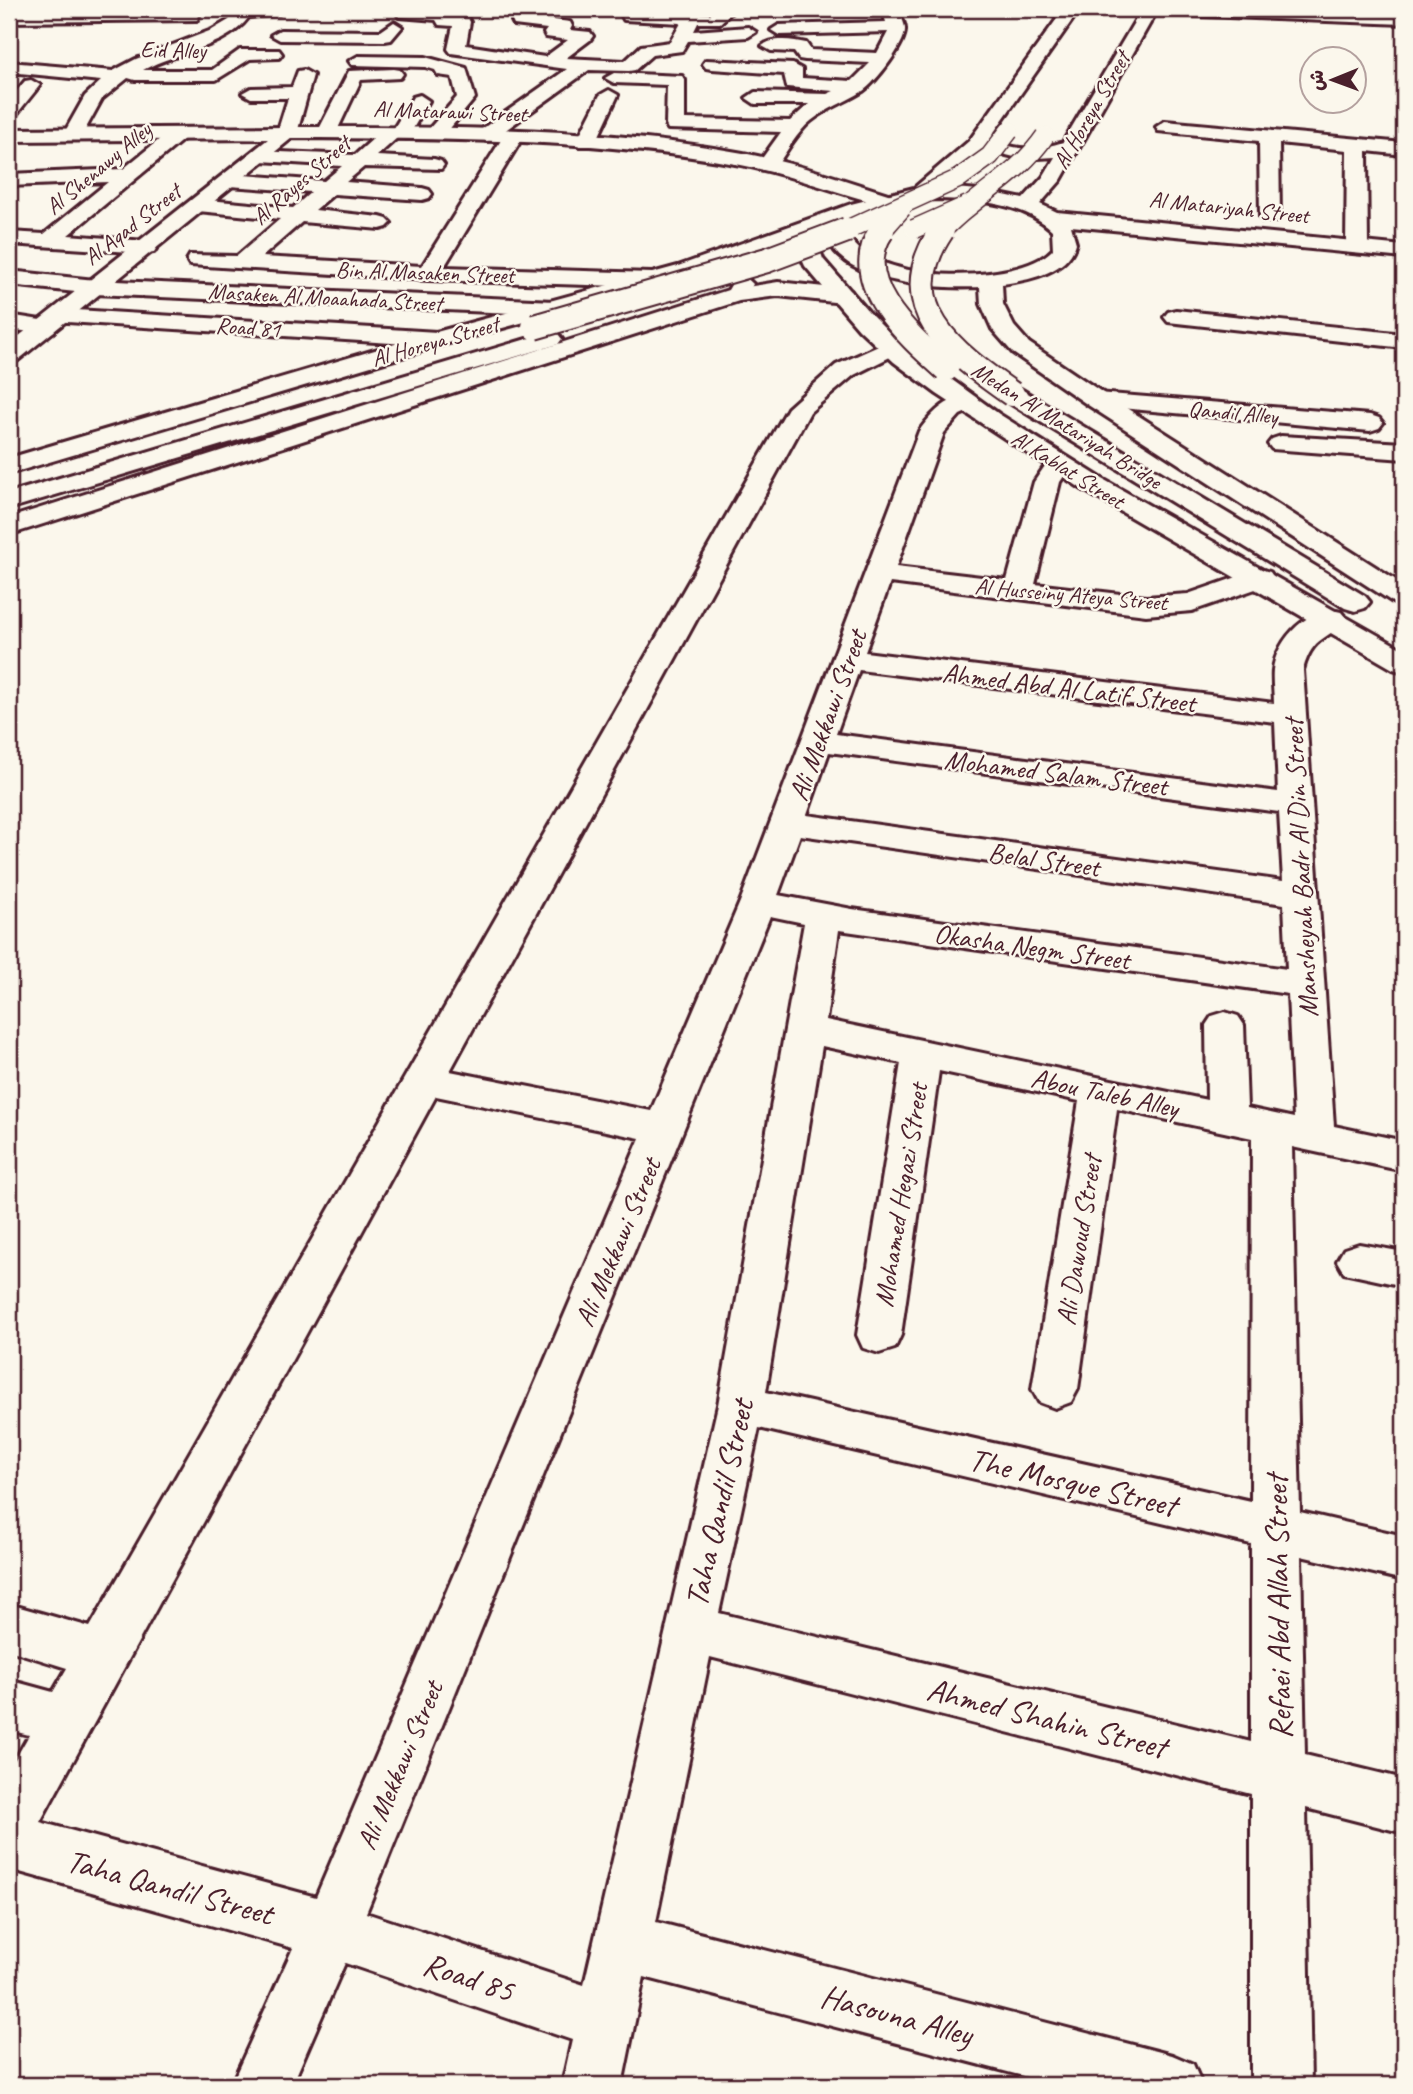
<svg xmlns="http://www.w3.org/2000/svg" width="1413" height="2094" font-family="Caveat,'Playpen Sans Arabic',sans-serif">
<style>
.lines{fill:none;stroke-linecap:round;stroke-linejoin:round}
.minor-casing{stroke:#4a1f2b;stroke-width:6}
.tertiary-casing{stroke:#4a1f2b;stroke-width:6}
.secondary-casing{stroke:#4a1f2b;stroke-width:6}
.minor{fill:#fbf7ec;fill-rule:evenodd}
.tertiary{fill:#fbf7ec;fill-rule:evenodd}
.secondary{fill:#fbf7ec;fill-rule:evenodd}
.secondary-bridge-far1-casing{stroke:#4a1f2b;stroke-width:21;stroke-linecap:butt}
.secondary-bridge-casing{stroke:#4a1f2b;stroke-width:28;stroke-linecap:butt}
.secondary-bridge-far1{stroke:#fbf7ec;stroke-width:18}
.secondary-bridge{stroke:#fbf7ec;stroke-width:24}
.labels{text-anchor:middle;stroke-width:5;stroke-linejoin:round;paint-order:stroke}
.far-street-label{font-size:23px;fill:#4a1f2b;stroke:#fbf7ec}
.street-label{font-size:28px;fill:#4a1f2b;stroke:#fbf7ec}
.near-street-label{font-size:33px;fill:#4a1f2b;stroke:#fbf7ec}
</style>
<rect width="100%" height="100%" fill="#fbf7ec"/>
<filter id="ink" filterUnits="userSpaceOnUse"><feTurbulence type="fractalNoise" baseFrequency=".0143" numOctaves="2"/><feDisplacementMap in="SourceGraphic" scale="14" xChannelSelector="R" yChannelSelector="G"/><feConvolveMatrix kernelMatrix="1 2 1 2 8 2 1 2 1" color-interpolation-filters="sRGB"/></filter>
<g filter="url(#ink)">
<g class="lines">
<defs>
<g id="minor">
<path d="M238,9H287L279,14L249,17C225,49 177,51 143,70H212L240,50H279L282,54L279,58L250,59L216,80H135L128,78L102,99L80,139H66L63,135L85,96L101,81L9,72V62L113,71L136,59L212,30L229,20Z"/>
<path d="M399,9L450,11L453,16L468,18L470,22L466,45L545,57L568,40L546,37L544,33L547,29L514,25L512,21L520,9H536L531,17L570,22L572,26L570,30L590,32L593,36L590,40L566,58L625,61L641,46L670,42L681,23L624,20L622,16L629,9L710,14L717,9H735L720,23H698L694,31L748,27L756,32L748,37L688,41L682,51L652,55L635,70L629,71L589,70L493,139L486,141L476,135L479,131L567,69L451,53L448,49L453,26L439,25L436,20L399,17L397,13Z"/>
<path d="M882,9H898C900,14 905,24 905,29C906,44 876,82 863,91C846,102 827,108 811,121C797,132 786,153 775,168H761L758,164L781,132L668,129L666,125L667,85L614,83L605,78L614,73L682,76L685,80V119L790,121L809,104H755L746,98L755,92L827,94L834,91L787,87L784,74L712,69L706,68L703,64L706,60L793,64L802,69V78L852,81L870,63L805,60L799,59L794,52L771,51L762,46C772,37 793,40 806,43L811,50L877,53L888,32L779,35L771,30L779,25L886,22Z"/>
<path d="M1031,9H1078L1079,10C1071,18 1039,17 1031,9Z"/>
<path d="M1143,9H1271L1404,14V24L1151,14Z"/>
<path d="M191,11L199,16L197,20L9,22V12Z"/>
<path d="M394,22L402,27L391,40L385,41L280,40L271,35L280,30L381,31Z"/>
<path d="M358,56L425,57L466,68L475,98L442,138H428L425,134L428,130L457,97L452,77L438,75L435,70L425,67L352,65L349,61Z"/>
<path d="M394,69L400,70L403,74L400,78L361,80L334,137H320L317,133L349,71Z"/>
<path d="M304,70L313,75L297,133L287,139L280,137L277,133L288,98H251L242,93L251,88L292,87L298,71Z"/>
<path d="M31,80L40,85L16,115L9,117V100L25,81Z"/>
<path d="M609,90L618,95L596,142L593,146H579L576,142L600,95Z"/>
<path d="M420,95L429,101L408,137L397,138L377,156L434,159L441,161L444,165L441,169L364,167L346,182L422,188L429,190L432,194L429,198L422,200L334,194L315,210L380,217L387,219L391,223L387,227L380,229L302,222L262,257L422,266L503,137L513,131L523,137L444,267L652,273L660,275L663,280L660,285L652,287L429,280L190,265L187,260L190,255L237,256L280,219L198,211L191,209L188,205L191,201L198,199L293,208L311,192L229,186L222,184L219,180L222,176L229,174L324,181L342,166L261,161L254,159L251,155L254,151L355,155L384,129L394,128L413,97Z"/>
<path d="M1165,121L1404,143V155L1367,151L1368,247L1365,252H1349L1346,247L1347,150L1279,143L1280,217L1277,221H1263L1260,217L1259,141L1158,131L1156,127Z"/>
<path d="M178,128L185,130L188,134L185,138L68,235L146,241L154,242L157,247L154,252L146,253L9,244V232L44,234L108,182L9,186V174L123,169L171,130Z"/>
<path d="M9,271L95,280L554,301L562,303L565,308L562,313L554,315L95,294L9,285Z"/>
<path d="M60,309L437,332L445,334L449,339L445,344L437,346L52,321L49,316L52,311Z"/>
<path d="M1176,310L1404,334V348L1168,322L1164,317L1168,312Z"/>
<path d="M9,315L53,322L57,327L53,332L45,334L9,329Z"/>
<path d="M892,340L900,342L904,347L900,352L854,375L810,412L450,1071L651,1111L740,902L919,431C932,413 951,392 976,398L979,403L976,408L960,415L944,433L896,567L1007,580L1034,482L1049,460L1058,458L1067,460L1071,466L1060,482L1035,584L1146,597L1188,594L1260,569L1270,572L1274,578L1270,584L1192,611L1146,615L890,583L865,652L1274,703C1274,693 1272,681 1273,670C1276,640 1310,604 1341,612L1346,618C1329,642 1313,633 1303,670L1334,1126L1404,1141V1171L1292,1147L1300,1512L1404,1536V1580L1301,1556L1305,1755L1404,1779V1833L1306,1808L1311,2085H1251V1794L710,1657L656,1922L1172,2055L1193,2064L1202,2085H1058L644,1977L622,2085H562L572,2040L345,1963L292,2085H231L293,1948L9,1869V1770L29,1735L9,1730V1680L53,1692L67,1668L9,1650V1604L90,1627L788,408L836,365ZM859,670L1275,722L1278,792L836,734ZM829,752L1279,812L1283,881L807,815ZM800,835L1284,904L1287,969L852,909L778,895ZM770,916L804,923L718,1405L584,1985L366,1913ZM839,930L1288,994L1294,1118L1247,1108L1244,1025L1238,1016L1225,1012L1212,1016L1206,1025L1207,1100L826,1020ZM822,1046L901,1063L857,1335L863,1348L879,1353L895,1348L901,1335L939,1071L1079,1101L1032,1389L1039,1402L1055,1408L1071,1402L1078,1389L1117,1109L1252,1138L1251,1501L766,1392ZM436,1096L640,1138L316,1897L40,1822ZM759,1428L1251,1544V1742L719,1613Z"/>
<path d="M1097,393L1370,415L1379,418L1383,423L1379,428L1370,431L1088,405L1085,400L1088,395Z"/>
<path d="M1281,436L1404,443V459L1272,449L1268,444L1272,439Z"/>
<path d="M1359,1244L1404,1252V1286L1344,1273L1337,1261L1344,1249Z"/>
</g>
<g id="tertiary">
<path d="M293,127C440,127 599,126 743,153C794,163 842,179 891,195L894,199L891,203L884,205C836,193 790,174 741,165C594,138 441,139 292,138L17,361L9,363V344L268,139L9,141V129Z"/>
<path d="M778,282L843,289L851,291L854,296L851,301L843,303L778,296L739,301L9,535V518L728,290Z"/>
</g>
<g id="secondary">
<path d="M1064,9H1080L992,135C1008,154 1042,149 1063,142L1142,9H1158L1061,180L1040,204L1057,212L1404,246V258L1071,226L1076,243C1068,273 1029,280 1002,284L1003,304L1014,326L1029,343L1106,395L1404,585V606L1394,603L1088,405L1013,353L992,329L981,304L980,287C940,289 843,284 828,238L823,241L820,250L823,259L868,311L897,340L999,414L1101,478L1404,650V672L1393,669L1082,489L937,394L894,362L859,329L805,266L798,250L805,235L722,265L739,271L753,284L744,300H728L725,295L731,285L718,278L687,277L445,344L9,474V458L429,334L678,266L851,204L914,188L969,141ZM983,149L1022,159L1055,157L1043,177L1023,199L980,190L939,187ZM920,199C963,199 1019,199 1052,230L1053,249C1020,287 861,285 847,230C860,207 896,203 920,199Z"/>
<path d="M550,332L558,334L562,339L558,344L9,509V493Z"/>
<path d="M1012,387L1021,389L1365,596L1370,602L1365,608L1355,611L1345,608L1003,399L1000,394L1003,389Z"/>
</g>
</defs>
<use href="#minor" class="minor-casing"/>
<use href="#tertiary" class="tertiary-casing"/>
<use href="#secondary" class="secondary-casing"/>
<use href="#minor" class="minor"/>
<use href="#tertiary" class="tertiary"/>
<use href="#secondary" class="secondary"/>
<defs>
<g id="secondary-bridge-far1">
<path d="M914,229L968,205"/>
<path d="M842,232L958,179L990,156L1009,131"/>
<path d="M881,232L902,208"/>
<path d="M941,232C973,197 1018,176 1045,136"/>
</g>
<g id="secondary-bridge">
<path d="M882,230C846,282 910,337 946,369"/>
<path d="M942,230C890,307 952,352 1012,394"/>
<path d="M534,327L767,260L847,230"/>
</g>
</defs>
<use href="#secondary-bridge-far1" class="secondary-bridge-far1-casing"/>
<use href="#secondary-bridge" class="secondary-bridge-casing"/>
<use href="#secondary-bridge-far1" class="secondary-bridge-far1"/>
<use href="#secondary-bridge" class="secondary-bridge"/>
</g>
</g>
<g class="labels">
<g class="far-street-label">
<text x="173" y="58">Eid Alley</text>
<text transform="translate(1091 110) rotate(-60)" y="8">Al Horeya Street</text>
<text transform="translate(450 111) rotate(2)" y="8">Al Matarawi Street</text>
<text transform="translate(98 168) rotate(-40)" y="8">Al Shenawy Alley</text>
<text transform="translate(301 180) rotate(-41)" y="8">Al Rayes Street</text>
<text transform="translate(1229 207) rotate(6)" y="8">Al Matariyah Street</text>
<text transform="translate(132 224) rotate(-38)" y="8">Al Aqad Street</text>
<text transform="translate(425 272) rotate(2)" y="8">Bin Al Masaken Street</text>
<text transform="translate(325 297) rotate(3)" y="8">Masaken Al Moaahada Street</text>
<text transform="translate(248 327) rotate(4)" y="8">Road 81</text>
<text transform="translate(435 341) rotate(-16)" y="8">Al Horeya Street</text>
<text transform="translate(1233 412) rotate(5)" y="8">Qandil Alley</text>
<text transform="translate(1067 425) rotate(32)" y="8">Medan Al Matariyah Bridge</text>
<text transform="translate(1068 469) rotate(32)" y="8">Al Kablat Street</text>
<text transform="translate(1071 594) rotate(5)" y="8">Al Husseiny Ateya Street</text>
</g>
<g class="street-label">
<text transform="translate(1069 687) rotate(7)" y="10">Ahmed Abd Al Latif Street</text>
<text transform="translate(827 715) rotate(-70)" y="10">Ali Mekkawi Street</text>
<text transform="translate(1056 772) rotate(7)" y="10">Mohamed Salam Street</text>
<text transform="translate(1044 859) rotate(8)" y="10">Belal Street</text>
<text transform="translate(1300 868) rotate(-93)" y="10">Mansheyah Badr Al Din Street</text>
<text transform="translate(1032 946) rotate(8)" y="10">Okasha Negm Street</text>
<text transform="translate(1105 1092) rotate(12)" y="10">Abou Taleb Alley</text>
<text transform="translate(900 1195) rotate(-81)" y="10">Mohamed Hegazi Street</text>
<text transform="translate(1078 1240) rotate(-81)" y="10">Ali Dawoud Street</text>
<text transform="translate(617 1242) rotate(-67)" y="10">Ali Mekkawi Street</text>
<text transform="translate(399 1765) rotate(-67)" y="10">Ali Mekkawi Street</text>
</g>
<g class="near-street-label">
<text transform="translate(1073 1481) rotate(13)" y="12">The Mosque Street</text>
<text transform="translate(718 1503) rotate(-77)" y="12">Taha Qandil Street</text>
<text transform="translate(1277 1607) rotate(-91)" y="12">Refaei Abd Allah Street</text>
<text transform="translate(1047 1717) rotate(14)" y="12">Ahmed Shahin Street</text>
<text transform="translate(170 1886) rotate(15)" y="12">Taha Qandil Street</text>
<text transform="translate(469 1976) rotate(18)" y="12">Road 85</text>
<text transform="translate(897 2014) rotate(15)" y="12">Hasouna Alley</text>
</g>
</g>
<rect width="1413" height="2094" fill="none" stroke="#fbf7ec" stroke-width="35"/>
<rect x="18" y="18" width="1378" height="2059" fill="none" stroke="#4a1f2b" stroke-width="2.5" filter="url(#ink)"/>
<g transform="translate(1333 80) rotate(269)"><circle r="33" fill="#fbf7ec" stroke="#b4a19f" stroke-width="2"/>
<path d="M0-5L12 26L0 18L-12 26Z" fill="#4a1f2b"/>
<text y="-10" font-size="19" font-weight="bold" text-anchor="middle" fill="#4a1f2b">ش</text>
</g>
</svg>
